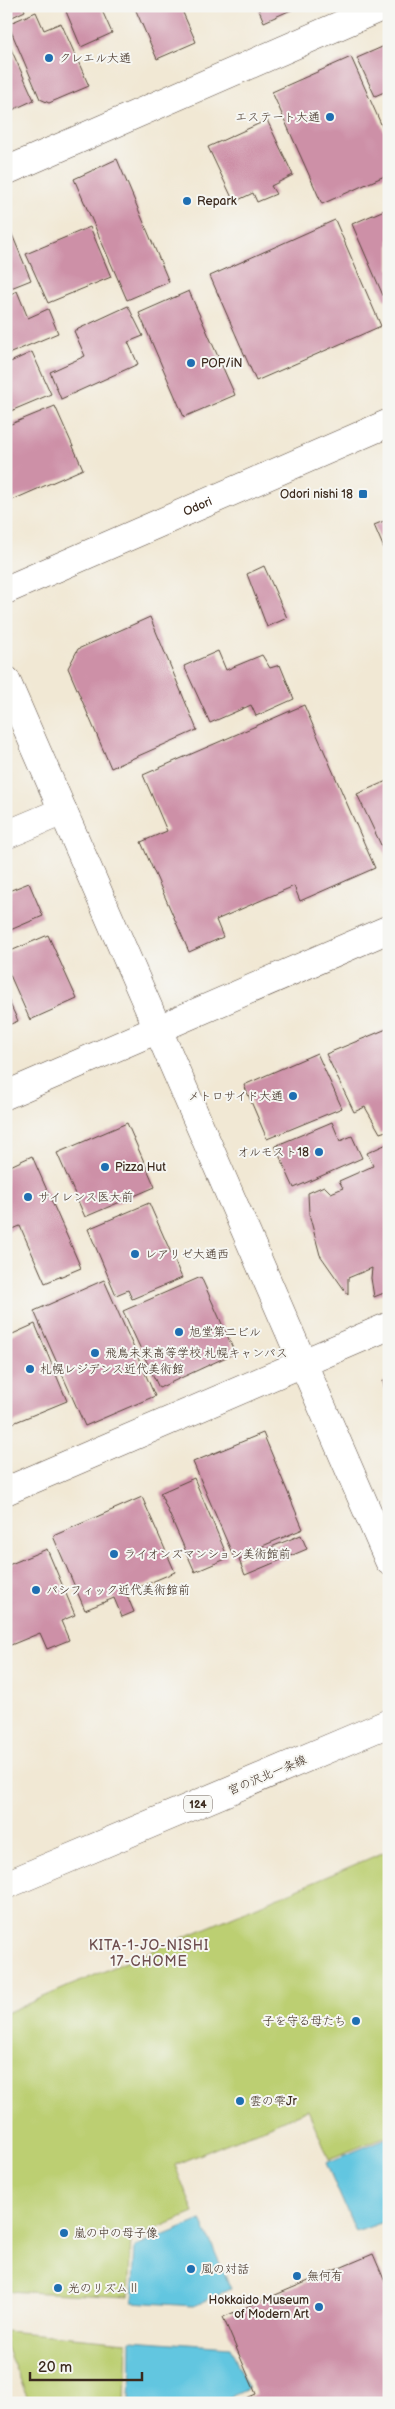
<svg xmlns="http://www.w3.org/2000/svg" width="395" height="2409" font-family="'Balsamiq Sans','Klee One',sans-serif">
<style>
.green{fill:#bccf72;stroke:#7c7c48}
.water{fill:#62c6e0;stroke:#4e787f}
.building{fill:#cd90a7}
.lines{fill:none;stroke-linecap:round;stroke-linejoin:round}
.street-casing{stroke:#564639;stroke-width:29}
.secondary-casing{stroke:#564639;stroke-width:29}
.primary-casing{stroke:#564639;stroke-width:29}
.street{stroke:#fff;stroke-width:28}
.secondary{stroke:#fff;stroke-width:28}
.primary{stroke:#fff;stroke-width:28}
.poi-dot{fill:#1f6fb2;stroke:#f6f6f2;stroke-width:2}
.labels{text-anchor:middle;stroke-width:4;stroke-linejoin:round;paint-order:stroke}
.shield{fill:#f6f6f2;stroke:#73675e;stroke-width:1}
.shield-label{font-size:11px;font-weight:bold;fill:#3b2a1e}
.poi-label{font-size:12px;fill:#3b2a1e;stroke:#f6f6f2;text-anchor:start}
.street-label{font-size:12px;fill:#3b2a1e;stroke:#f6f6f2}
.neighbourhood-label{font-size:14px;letter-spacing:1px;fill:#6e4e4e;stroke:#f6f6f2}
</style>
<rect width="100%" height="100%" fill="#f6f6f2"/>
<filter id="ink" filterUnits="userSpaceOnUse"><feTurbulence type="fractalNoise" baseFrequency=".02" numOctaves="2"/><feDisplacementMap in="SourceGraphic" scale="10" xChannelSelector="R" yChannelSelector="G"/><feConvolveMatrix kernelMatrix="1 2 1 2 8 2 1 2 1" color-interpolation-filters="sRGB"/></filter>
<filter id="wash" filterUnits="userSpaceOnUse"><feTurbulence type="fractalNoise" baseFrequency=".0096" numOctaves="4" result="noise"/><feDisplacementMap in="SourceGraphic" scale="20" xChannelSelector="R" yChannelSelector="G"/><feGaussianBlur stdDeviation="1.12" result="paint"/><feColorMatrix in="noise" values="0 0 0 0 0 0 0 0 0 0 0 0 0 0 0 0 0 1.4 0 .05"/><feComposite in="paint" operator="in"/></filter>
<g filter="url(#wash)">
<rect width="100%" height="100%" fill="#f1e8d4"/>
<g class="green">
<path d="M389,1850V2135L329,2159L308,2110L175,2165L194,2213L131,2239L128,2297L6,2291V2013Z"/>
<path d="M6,2331L127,2342L125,2403H30L6,2347Z"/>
</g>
<g class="water">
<path d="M389,2137V2220L356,2232L326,2163Z"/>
<path d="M201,2220L231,2289L194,2306L132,2302L135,2247Z"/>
<path d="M131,2340L230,2347L248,2389L217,2403H130Z"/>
</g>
<g id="blocks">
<g class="building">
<path d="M6,6H23L25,11L6,20Z"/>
<path d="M72,6H100L112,33L81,47L65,9Z"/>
<path d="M134,6H180L196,42L157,59Z"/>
<path d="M257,6H300L264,22Z"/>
<path d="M36,12L44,30L61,23L89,86L49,103L40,99L8,24Z"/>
<path d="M6,38L34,100L6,113Z"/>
<path d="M389,44V90L375,96L357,58Z"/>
<path d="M351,57L389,142V174L322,204L272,92Z"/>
<path d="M267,120L293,175L271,186L276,194L257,202L253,193L234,202L208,147Z"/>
<path d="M117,159L169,282L127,300L74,179Z"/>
<path d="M389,208V298L385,300L352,224Z"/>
<path d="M6,220L31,280L6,290Z"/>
<path d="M335,220L381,326L256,381L210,276Z"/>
<path d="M90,227L111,277L48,303L26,254Z"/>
<path d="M17,291L28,318L48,309L58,333L6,355V296Z"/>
<path d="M189,291L235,395L184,417L139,313Z"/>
<path d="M128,306L143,336L128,342L138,364L61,399L50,372L85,356L74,331Z"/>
<path d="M32,352L51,394L6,413V364Z"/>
<path d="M55,406L83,469L10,501L6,499V426Z"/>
<path d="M389,519V560L374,525Z"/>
<path d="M264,566L287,618L267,627L247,574Z"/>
<path d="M150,617L197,730L111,768L68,668L78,649Z"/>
<path d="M218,651L226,670L262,655L270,668L280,665L294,699L256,716L251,705L210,723L184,666Z"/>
<path d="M304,705L375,868L300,901L294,886L216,920L223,937L189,952L141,842L167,831L143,775Z"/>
<path d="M389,780V862L357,794Z"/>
<path d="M29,883L43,916L8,931L6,892Z"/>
<path d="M48,935L77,999L30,1020L6,966V953Z"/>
<path d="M6,995L18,1021L6,1026Z"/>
<path d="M389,1028V1130L380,1133L365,1107L354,1112L326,1054Z"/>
<path d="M317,1053L342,1108L267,1139L244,1085Z"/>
<path d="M332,1122L340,1141L352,1136L362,1158L294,1188L275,1146Z"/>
<path d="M127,1123L155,1187L85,1217L57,1153Z"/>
<path d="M389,1143V1291L374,1297L371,1278L372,1268L348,1278V1295L320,1255L309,1214L308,1193L324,1186L331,1193L343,1188L339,1181L373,1166L367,1153Z"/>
<path d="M32,1156L81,1268L45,1283L20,1226L6,1232V1168Z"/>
<path d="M149,1203L182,1278L132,1299L128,1290L116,1295L88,1229Z"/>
<path d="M201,1277L235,1353L159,1388L123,1311Z"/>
<path d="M104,1280L155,1396L85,1426L34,1311Z"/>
<path d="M35,1324L67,1401L6,1426V1337Z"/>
<path d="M383,1381H389V1403H388Z"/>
<path d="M263,1433L303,1529L234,1558L193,1462Z"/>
<path d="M194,1478L228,1558L195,1572L160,1493Z"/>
<path d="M142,1497L175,1572L126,1593L134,1612L122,1617L114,1598L85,1610L53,1536Z"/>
<path d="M301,1535L307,1549L245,1575L239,1560Z"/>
<path d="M47,1549L75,1615L61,1621L69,1640L47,1649L40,1633L6,1647V1566Z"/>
<path d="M373,2254L389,2291V2403H235L256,2394L223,2317Z"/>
</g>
</g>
</g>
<g filter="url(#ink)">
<use href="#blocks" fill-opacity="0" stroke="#564639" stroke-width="1"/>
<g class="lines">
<defs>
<g id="street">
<path d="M6,171L384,6"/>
<path d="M6,835L63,811"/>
<path d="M6,1491L389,1326"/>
</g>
<g id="secondary">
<path id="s1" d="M6,590L389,423"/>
<path d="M6,680L389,1561"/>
<path d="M6,1095L389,929"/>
</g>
<path id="primary" d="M6,1885L389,1723"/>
</defs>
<use href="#street" class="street-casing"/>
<use href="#secondary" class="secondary-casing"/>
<use href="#primary" class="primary-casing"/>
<use href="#street" class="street"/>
<use href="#secondary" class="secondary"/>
<use href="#primary" class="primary"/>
</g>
</g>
<g class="poi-dot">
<circle cx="49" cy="58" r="5"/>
<circle cx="330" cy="117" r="5"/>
<circle cx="187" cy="201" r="5"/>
<circle cx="191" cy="363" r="5"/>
<rect x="358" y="489" width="10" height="10" rx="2.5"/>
<circle cx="293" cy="1096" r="5"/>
<circle cx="319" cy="1152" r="5"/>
<circle cx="105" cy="1167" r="5"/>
<circle cx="28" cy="1197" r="5"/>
<circle cx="135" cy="1254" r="5"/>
<circle cx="179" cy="1332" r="5"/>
<circle cx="95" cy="1353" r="5"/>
<circle cx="30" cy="1369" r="5"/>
<circle cx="114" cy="1554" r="5"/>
<circle cx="36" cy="1590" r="5"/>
<circle cx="356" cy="2021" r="5"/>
<circle cx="240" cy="2101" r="5"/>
<circle cx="64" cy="2233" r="5"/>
<circle cx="191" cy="2269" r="5"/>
<circle cx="297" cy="2276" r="5"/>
<circle cx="58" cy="2288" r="5"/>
<circle cx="319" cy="2307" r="5"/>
</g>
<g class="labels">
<rect class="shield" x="184" y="1795.5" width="28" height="17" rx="4"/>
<g class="shield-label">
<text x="198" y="1808">124</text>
</g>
<g class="poi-label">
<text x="59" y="62">クレエル大通</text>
<text x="320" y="121" text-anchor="end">エステート大通</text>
<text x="197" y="205">Repark</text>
<text x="201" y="367">POP/iN</text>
<text x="353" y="498" text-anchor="end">Odori nishi 18</text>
<text x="283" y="1100" text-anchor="end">メトロサイド大通</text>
<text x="309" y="1156" text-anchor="end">オルモスト18</text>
<text x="115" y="1171">Pizza Hut</text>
<text x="38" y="1201">サイレンス医大前</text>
<text x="145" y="1258">レアリゼ大通西</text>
<text x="189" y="1336">旭堂第二ビル</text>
<text x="105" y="1357">飛鳥未来高等学校 札幌キャンパス</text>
<text x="40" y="1373">札幌レジデンス近代美術館</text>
<text x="124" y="1558">ライオンズマンション美術館前</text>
<text x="46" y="1594">パシフィック近代美術館前</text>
<text x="346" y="2025" text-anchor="end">子を守る母たち</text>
<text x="250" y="2105">雲の雫Jr</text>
<text x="74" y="2237">嵐の中の母子像</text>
<text x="201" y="2273">風の対話</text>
<text x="307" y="2280">無何有</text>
<text x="68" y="2292">光のリズムⅡ</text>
<text x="309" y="2304" text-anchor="end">Hokkaido Museum<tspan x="309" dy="14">of Modern Art</tspan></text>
</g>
<g class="street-label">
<text dy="4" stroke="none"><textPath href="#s1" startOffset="209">Odori</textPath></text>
<text transform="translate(267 1775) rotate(-23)" y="4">宮の沢北一条線</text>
</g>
<g class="neighbourhood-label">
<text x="149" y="1950">KITA-1-JO-NISHI<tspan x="149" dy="16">17-CHOME</tspan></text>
</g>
</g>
<rect width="395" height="2409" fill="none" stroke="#f6f6f2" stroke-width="25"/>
<path d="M30 2372v8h112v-8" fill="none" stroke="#3b2a1e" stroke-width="2.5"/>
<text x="38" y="2372" font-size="15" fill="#3b2a1e" stroke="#f6f6f2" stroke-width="4" paint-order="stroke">20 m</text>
</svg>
